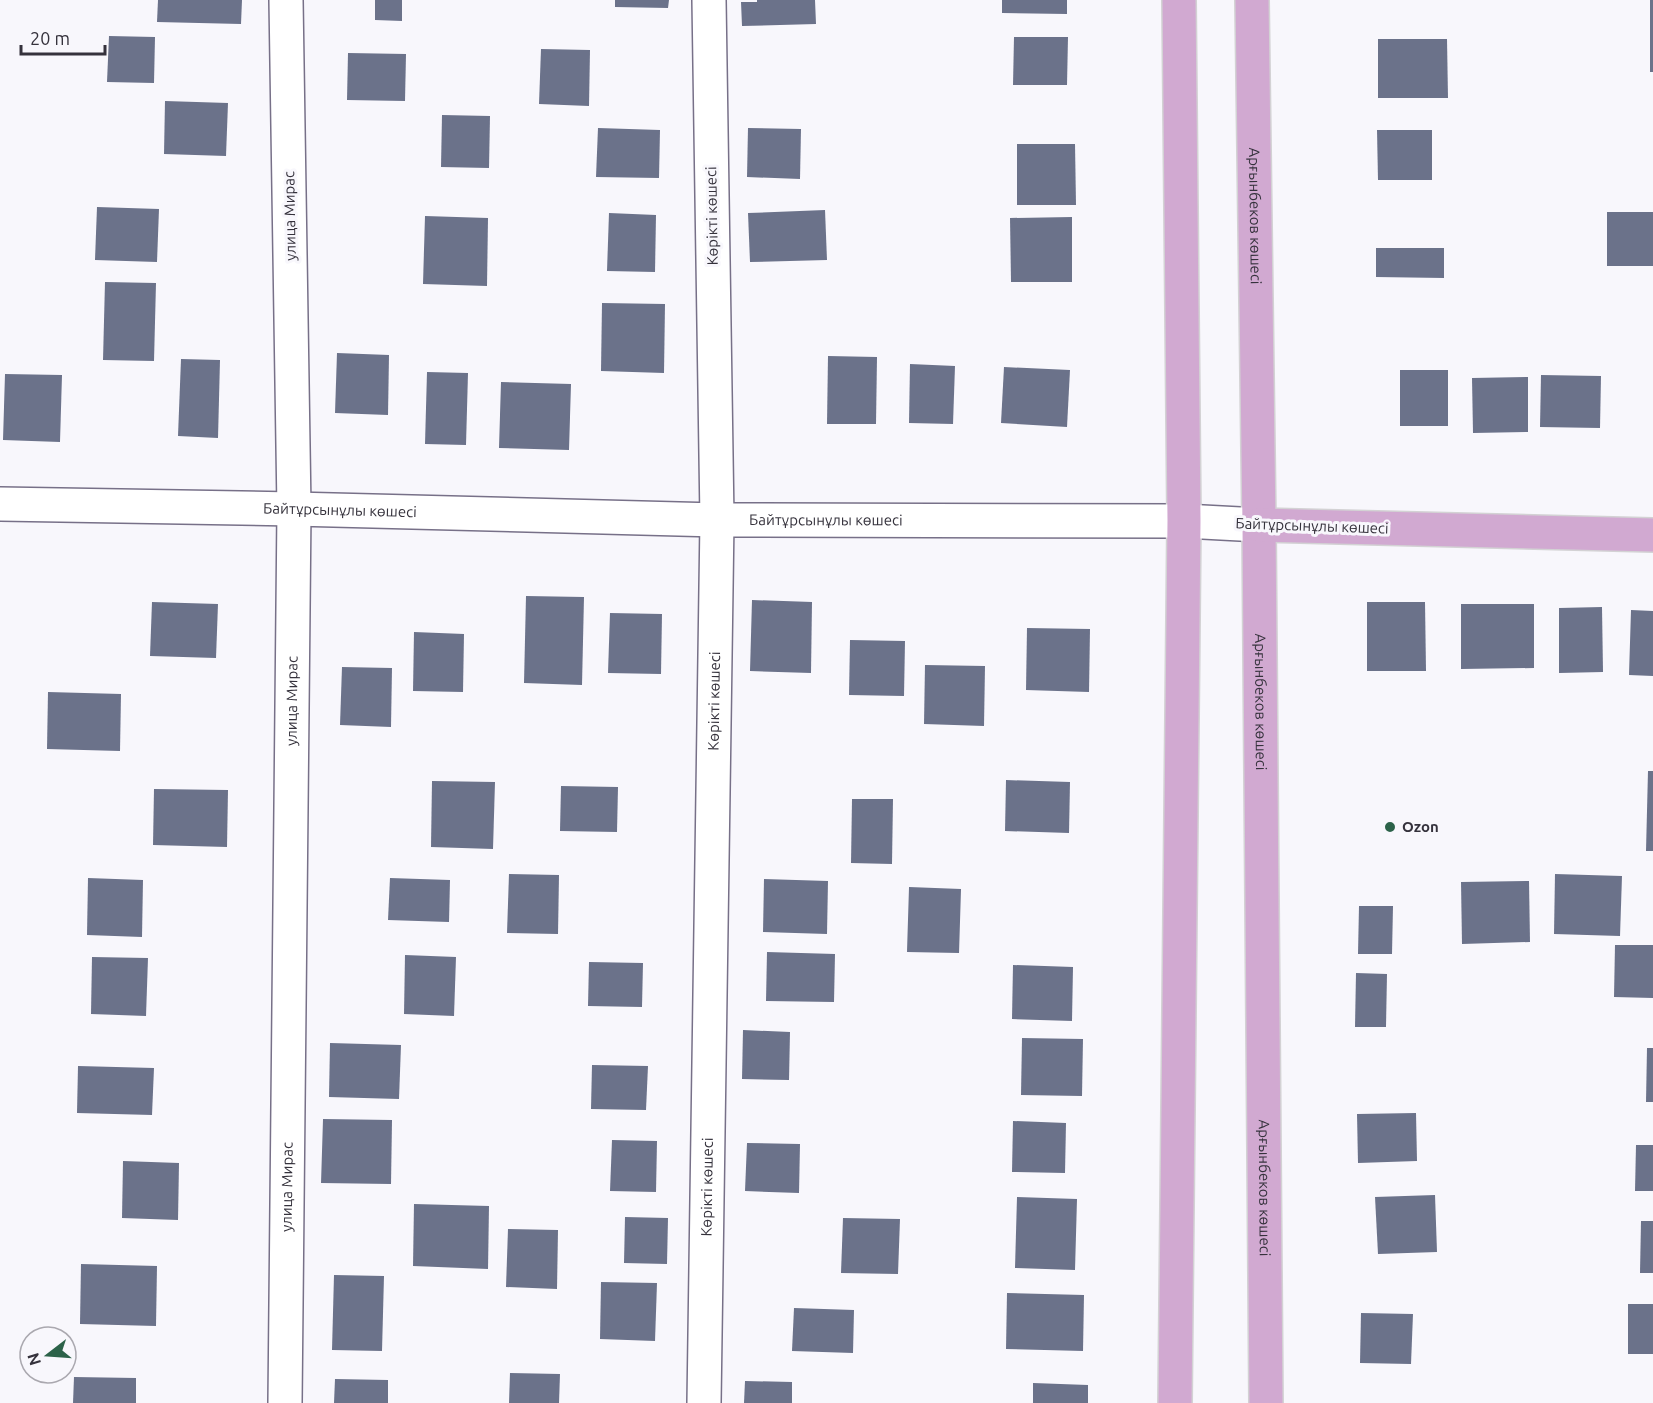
<svg xmlns="http://www.w3.org/2000/svg" width="1653" height="1403" font-family="Ubuntu,sans-serif">
<style>
.building{fill:#6b728a}
.lines{fill:none;stroke-linecap:round;stroke-linejoin:round}
.minor-casing{stroke:#777088;stroke-width:36}
.major-casing{stroke:#d3d2d4;stroke-width:36}
.minor{stroke:#fff;stroke-width:33}
.major{stroke:#d1a9d1;stroke-width:33}
.poi-dot{fill:#2c6249;stroke:#f8f7fc;stroke-width:2}
.labels{text-anchor:middle;stroke-width:6;stroke-linejoin:round;paint-order:stroke}
.street-label{font-size:15px;fill:#35323c;stroke:#f8f7fc}
.poi-label{font-size:15px;font-weight:bold;fill:#35323c;stroke:#f8f7fc;text-anchor:start}
</style>
<rect width="100%" height="100%" fill="#f8f7fc"/>
<g class="building">
<path d="M158,0H242L241,24L157,22Z"/>
<path d="M375,0H402V21L375,20Z"/>
<path d="M615,0H669L668,8L615,7Z"/>
<path d="M757,0H815L816,24L742,26L741,2H757Z"/>
<path d="M1002,0H1067V14L1002,13Z"/>
<rect x="1650" y="0" width="3" height="72"/>
<path d="M109,36L155,37L154,83L107,82Z"/>
<path d="M1014,37H1068L1067,85H1013Z"/>
<path d="M1378,39H1447L1448,98H1378Z"/>
<path d="M541,49L590,50L589,106L539,104Z"/>
<path d="M348,53L406,54L405,101L347,100Z"/>
<path d="M165,101L228,103L226,156L164,154Z"/>
<path d="M442,115L490,116L489,168L441,167Z"/>
<path d="M598,128L660,130L659,178L596,177Z"/>
<path d="M748,128L801,129L800,179L747,177Z"/>
<path d="M1377,130H1432V180H1378Z"/>
<path d="M1017,144H1075L1076,205H1017Z"/>
<path d="M97,207L159,209L157,262L95,260Z"/>
<path d="M825,210L827,260L750,262L748,213Z"/>
<rect x="1607" y="212" width="46" height="54"/>
<path d="M609,213L656,215L655,272L607,271Z"/>
<path d="M425,216L488,218L487,286L423,284Z"/>
<path d="M1072,217V282H1011L1010,218Z"/>
<path d="M1376,248H1444V278L1376,277Z"/>
<path d="M105,282L156,283L154,361L103,360Z"/>
<path d="M602,303L665,304L664,373L601,371Z"/>
<path d="M337,353L389,355L388,415L335,413Z"/>
<path d="M828,356L877,357L876,424H827Z"/>
<path d="M181,359L220,360L218,438L178,436Z"/>
<path d="M910,364L955,366L953,424L909,423Z"/>
<path d="M1004,367L1070,370L1067,427L1001,423Z"/>
<rect x="1400" y="370" width="48" height="56"/>
<path d="M427,372L468,373L466,445L425,444Z"/>
<path d="M5,374L62,375L60,442L3,440Z"/>
<path d="M1541,375L1601,376L1600,428L1540,427Z"/>
<path d="M1528,377V432L1473,433L1472,378Z"/>
<path d="M501,382L571,384L569,450L499,448Z"/>
<path d="M526,596L584,597L582,685L524,683Z"/>
<path d="M752,600L812,602L811,673L750,671Z"/>
<path d="M152,602L218,604L216,658L150,656Z"/>
<path d="M1367,602H1425L1426,671H1367Z"/>
<path d="M1461,604H1534V668L1461,669Z"/>
<path d="M1602,607L1603,672L1559,673V608Z"/>
<path d="M1631,610L1653,611V676L1629,675Z"/>
<path d="M610,613L662,614L661,674L608,673Z"/>
<path d="M1027,628L1090,629L1089,692L1026,690Z"/>
<path d="M414,632L464,634L463,692L413,691Z"/>
<path d="M850,640L905,641L904,696L849,695Z"/>
<path d="M925,665L985,666L984,726L924,724Z"/>
<path d="M342,667L392,668L391,727L340,725Z"/>
<path d="M48,692L121,694L120,751L47,749Z"/>
<path d="M1648,771H1653V851H1646Z"/>
<path d="M1006,780L1070,782L1069,833L1005,831Z"/>
<path d="M432,781L495,782L493,849L431,847Z"/>
<path d="M561,786L618,787L617,832L560,831Z"/>
<path d="M154,789L228,790L227,847L153,845Z"/>
<path d="M852,799H893L892,864L851,863Z"/>
<path d="M509,874L559,875L558,934L507,933Z"/>
<path d="M1555,874L1622,876L1620,936L1554,934Z"/>
<path d="M88,878L143,880L142,937L87,935Z"/>
<path d="M390,878L450,880L449,922L388,920Z"/>
<path d="M764,879L828,881L827,934L763,932Z"/>
<path d="M1529,881L1530,942L1462,944L1461,882Z"/>
<path d="M909,887L961,889L959,953L907,952Z"/>
<path d="M1359,906H1393L1392,954H1358Z"/>
<path d="M1615,945H1653V998L1614,997Z"/>
<path d="M767,952L835,954L834,1002L766,1001Z"/>
<path d="M405,955L456,957L454,1016L404,1014Z"/>
<path d="M92,957L148,958L146,1016L91,1014Z"/>
<path d="M589,962L643,963L642,1007L588,1006Z"/>
<path d="M1013,965L1073,967L1072,1021L1012,1019Z"/>
<path d="M1356,973L1387,974L1386,1027H1355Z"/>
<path d="M743,1030L790,1032L789,1080L742,1079Z"/>
<path d="M1022,1038L1083,1039L1082,1096L1021,1095Z"/>
<path d="M330,1043L401,1045L399,1099L329,1097Z"/>
<path d="M1647,1048H1653V1102H1646Z"/>
<path d="M592,1065L648,1066L646,1110L591,1109Z"/>
<path d="M78,1066L154,1068L152,1115L77,1113Z"/>
<path d="M1416,1113L1417,1161L1358,1163L1357,1114Z"/>
<path d="M323,1119L392,1120L391,1184L321,1183Z"/>
<path d="M1013,1121L1066,1123L1065,1173L1012,1172Z"/>
<path d="M612,1140L657,1141L656,1192L610,1191Z"/>
<path d="M747,1143L800,1144L799,1193L745,1191Z"/>
<path d="M1636,1145H1653V1191H1635Z"/>
<path d="M123,1161L179,1163L178,1220L122,1218Z"/>
<path d="M1435,1195L1437,1252L1378,1254L1375,1197Z"/>
<path d="M1017,1197L1077,1199L1075,1270L1015,1268Z"/>
<path d="M414,1204L489,1206L488,1269L413,1266Z"/>
<path d="M625,1217L668,1218L667,1264L624,1263Z"/>
<path d="M843,1218L900,1219L898,1274L841,1273Z"/>
<path d="M1641,1221H1653V1273H1640Z"/>
<path d="M508,1229L558,1230L557,1289L506,1287Z"/>
<path d="M81,1264L157,1266L156,1326L80,1324Z"/>
<path d="M334,1275L384,1276L382,1351L332,1350Z"/>
<path d="M601,1282L657,1283L655,1341L600,1339Z"/>
<path d="M1007,1293L1084,1295L1083,1351L1006,1349Z"/>
<rect x="1628" y="1304" width="25" height="50"/>
<path d="M794,1308L854,1310L853,1353L792,1351Z"/>
<path d="M1361,1313L1413,1314L1411,1364L1360,1363Z"/>
<path d="M510,1373L560,1374L559,1403H509Z"/>
<path d="M74,1377L136,1378V1403H73Z"/>
<path d="M335,1379L388,1380V1403H334Z"/>
<path d="M745,1381L792,1382V1403H744Z"/>
<path d="M1033,1383L1088,1385V1403H1033Z"/>
</g>
<g class="lines">
<defs>
<g id="minor">
<path id="s1" d="M0,504L294,509L717,520L1184,521L1259,525"/>
<path id="s2" d="M285,1403L294,509L286,0"/>
<path id="s3" d="M704,1403L717,520L709,0"/>
</g>
<g id="major">
<path id="s4" d="M1252,0L1259,525L1266,1403"/>
<path d="M1259,525L1653,535"/>
<path d="M1175,1403L1184,521L1179,0"/>
</g>
</defs>
<use href="#minor" class="minor-casing"/>
<use href="#major" class="major-casing"/>
<use href="#minor" class="minor"/>
<use href="#major" class="major"/>
</g>
<circle class="poi-dot" cx="1390" cy="827" r="6"/>
<g class="labels">
<g class="street-label">
<text transform="translate(290 216) rotate(-91)" y="5">улица Мирас</text>
<text transform="translate(712 216) rotate(-91)" y="5">Көрікті көшесі</text>
<text dy="5" stroke="none"><textPath href="#s4" startOffset="216">Арғынбеков көшесі</textPath></text>
<text dy="5" stroke="none"><textPath href="#s1" startOffset="340">Байтұрсынұлы көшесі</textPath></text>
<text dy="5" stroke="none"><textPath href="#s1" startOffset="826">Байтұрсынұлы көшесі</textPath></text>
<text transform="translate(1312 526) rotate(2)" y="5">Байтұрсынұлы көшесі</text>
<text dy="5" stroke="none"><textPath href="#s2" startOffset="702">улица Мирас</textPath></text>
<text dy="5" stroke="none"><textPath href="#s4" startOffset="702">Арғынбеков көшесі</textPath></text>
<text dy="5" stroke="none"><textPath href="#s3" startOffset="702">Көрікті көшесі</textPath></text>
<text dy="5" stroke="none"><textPath href="#s2" startOffset="216">улица Мирас</textPath></text>
<text dy="5" stroke="none"><textPath href="#s3" startOffset="216">Көрікті көшесі</textPath></text>
<text dy="5" stroke="none"><textPath href="#s4" startOffset="1188">Арғынбеков көшесі</textPath></text>
</g>
<g class="poi-label">
<text x="1402" y="832">Ozon</text>
</g>
</g>
<g transform="translate(48 1355) rotate(253)"><circle r="28" fill="#f8f7fc" stroke="#aaa8af" stroke-width="1.5"/>
<path d="M0-4.5L10 22L0 15L-10 22Z" fill="#2c6249"/>
<text y="-9" font-size="16" font-weight="bold" text-anchor="middle" fill="#35323c">N</text>
</g>
<path d="M21 45v9h84v-9" fill="none" stroke="#35323c" stroke-width="3"/>
<text x="30" y="45" font-size="18" fill="#35323c" stroke="#f8f7fc" stroke-width="4.5" paint-order="stroke">20 m</text>
</svg>
